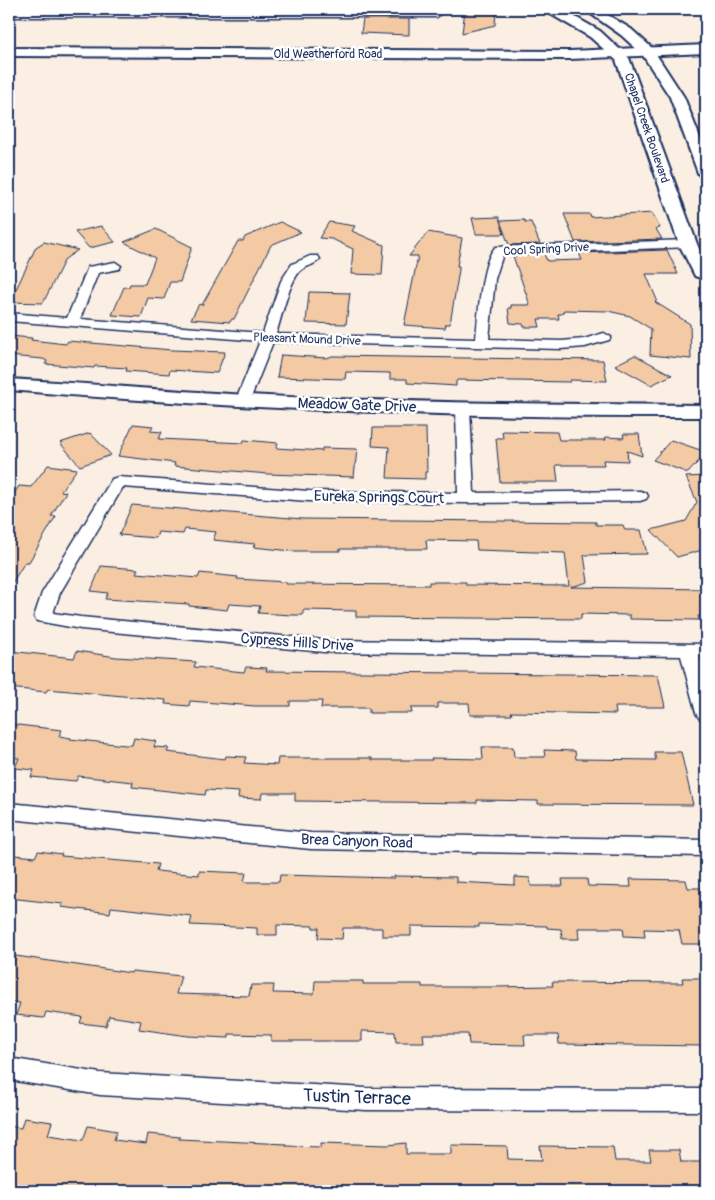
<svg xmlns="http://www.w3.org/2000/svg" width="715" height="1200" font-family="Pangolin,sans-serif">
<style>
.building{fill:#f3caa3;stroke:#1b2f5e}
.lines{fill:none;stroke-linecap:round;stroke-linejoin:round}
.minor-casing{stroke:#1b2f5e;stroke-width:3}
.tertiary-casing{stroke:#1b2f5e;stroke-width:4}
.secondary-casing{stroke:#1b2f5e;stroke-width:4}
.minor{fill:#fff;fill-rule:evenodd}
.tertiary{fill:#fff;fill-rule:evenodd}
.secondary{fill:#fff;fill-rule:evenodd}
.labels{text-anchor:middle;stroke-width:5;stroke-linejoin:round;paint-order:stroke}
.far-street-label{font-size:12px;fill:#1b2f5e;stroke:#fff}
.street-label{font-size:15px;fill:#1b2f5e;stroke:#fff}
.near-street-label{font-size:18px;fill:#1b2f5e;stroke:#fff}
</style>
<rect width="100%" height="100%" fill="#fbefe3"/>
<filter id="ink" filterUnits="userSpaceOnUse"><feTurbulence type="fractalNoise" baseFrequency=".02" numOctaves="2"/><feDisplacementMap in="SourceGraphic" scale="10" xChannelSelector="R" yChannelSelector="G"/><feConvolveMatrix kernelMatrix="1 2 1 2 8 2 1 2 1" color-interpolation-filters="sRGB"/></filter>
<g filter="url(#ink)">
<g class="building">
<path d="M465,10L496,11L495,25L462,33Z"/>
<path d="M363,19H409V35L361,33Z"/>
<path d="M652,213L660,228L656,229L662,239L575,242L564,214H590L591,217Z"/>
<path d="M499,217L504,234H476L472,218Z"/>
<path d="M524,220L525,222H531L540,244L509,245L500,221Z"/>
<path d="M280,222L301,232L271,245L234,319H232L230,322L191,319L199,304L202,305L238,241H243L245,237Z"/>
<path d="M329,222L355,226L352,231L384,245L382,275L351,274L353,249L332,239L319,238Z"/>
<path d="M101,226L115,242L89,248L75,232Z"/>
<path d="M156,229L192,247L180,282H170L164,299L148,298L141,317L112,315L124,287H129L130,284H145L155,258L124,242Z"/>
<path d="M428,232L462,238L457,266H459V270L450,324H446L445,328L404,325L418,256H409Z"/>
<path d="M44,242L78,250L65,259L43,303L10,302L36,247Z"/>
<path d="M667,250L678,274H646L657,300L655,302L690,324L691,359L650,355L651,329L630,316L608,311L564,310L562,314H558L559,319H538L540,327H524L523,324L510,323L508,308H511V305H530L513,256L544,254L547,261L582,260L579,253Z"/>
<path d="M309,292L350,293L346,324L306,323Z"/>
<path d="M9,336L32,338L31,340L66,344L68,341L172,350L225,352L217,373L170,370L169,374L126,371L127,368L95,366L94,368L45,364L47,361L43,359L9,356Z"/>
<path d="M281,355L327,358L332,356L603,360L607,381L570,380V382L458,380L456,381V386L407,383V379H390V373L346,372L345,379L277,377Z"/>
<path d="M635,355L672,375L651,385L615,365Z"/>
<path d="M133,424L153,426L150,431L162,432L159,439L243,443L244,440L278,443L276,448L322,451V448L357,449L354,477L268,474L174,466L175,463L118,456Z"/>
<path d="M373,428H426L427,472H425V479L387,478L389,447L372,446Z"/>
<path d="M502,431L557,432L559,440H606L605,437L624,438L623,434H639L642,456L627,451L628,461L603,460L604,465H556L558,482H500L496,438H503Z"/>
<path d="M90,433L111,455L80,466L60,443Z"/>
<path d="M671,440L706,452V453L688,473L653,460Z"/>
<path d="M48,465L77,469L61,491L66,492L51,516H56L29,562H25L9,588V501L19,486L31,487Z"/>
<path d="M706,476V549L677,557L651,530L686,521L697,502L686,477Z"/>
<path d="M132,505L303,519L596,522V525H623L625,530H641L647,554L584,555L588,582L571,587L706,589V616H698L699,620L630,619V615L581,614V619L356,617V611L303,610V615H292L258,613L260,606L229,604L227,610L189,606V604L105,599L108,593L91,591L101,566L138,569L136,573L198,578L200,573L238,577L237,579L286,582V584L429,585V582H466V585L569,586L565,553L477,550L476,541L426,540L427,549H340V551H292L253,547L255,544L213,540L216,532L185,529L183,534L158,532L156,538L119,535Z"/>
<path d="M9,651L74,658L77,651L116,657L196,662L194,667L244,672L246,667L267,668L266,671L658,675L665,707H615L616,714L511,712L512,715H470L469,703H438V708H411L412,713H369V708H321L322,701H290V706H255L190,701L189,706L165,704L166,700L48,689L46,692L9,688Z"/>
<path d="M9,724L62,730L59,736L71,738L70,739L125,745H132L134,738L156,741L154,747L169,748L167,752L225,759L226,756L246,757L244,763L277,765L278,758H372V760H432L431,758L483,759L482,747H513L514,757H545L544,750L575,751L576,759L656,760L654,752H681L693,805L538,804V801L477,800V803L295,801V793H262L261,799L238,798L239,792L206,790L205,795L132,787L133,782L78,776L76,781L31,777L34,770L15,768L19,758L9,757Z"/>
<path d="M38,851L62,854L61,856L158,864L156,871L199,875V871L246,873L244,882H279L280,875L394,878V876L456,877V882L515,885V877L530,878L531,886H563L562,879H587L588,886L631,887L630,879L686,880L688,888H706V944H682L679,930L644,929L645,937L624,936L623,928H578L579,939H562L561,929L547,928V926L479,924V927L411,926V936H382V928H343L342,939L318,938L319,928H313V926L277,925V935H257V928L190,925L192,916L111,907L110,913L61,907L63,904L9,898V872L15,855L35,857Z"/>
<path d="M16,956L131,973L132,971L181,976L176,994L249,996L251,985H274L273,993L314,994L315,981H363V984H422V987H494L553,986L552,982L683,983L682,978H706V1046L559,1044L558,1035H524L525,1045L469,1044L468,1034H423L424,1042H396L395,1032L362,1031V1041H271V1035L229,1034V1038L188,1036L139,1029L141,1021L109,1016L106,1026L80,1023L82,1017L46,1012L44,1018L16,1015L20,1003L9,1002V975Z"/>
<path d="M24,1118L52,1122L48,1135L83,1140L88,1126L117,1131L114,1140L146,1144L148,1134L180,1137L179,1139L286,1144V1146L321,1147V1143L388,1145L406,1143V1154H451V1145L507,1146L508,1159L542,1160L540,1146L613,1147L615,1161H651L649,1150H679L681,1162H706V1191H47L9,1186V1126L21,1128Z"/>
</g>
<g class="lines">
<defs>
<g id="minor">
<path d="M428,9H436L439,15L437,17H9V11L429,12Z"/>
<path d="M645,9H658L647,14H641V10Z"/>
<path d="M688,240L694,244L692,247L503,254L495,279L489,339L561,341L584,339L604,333L611,337L609,340L585,347L561,349L273,342L250,400L248,403H238L236,400L260,341L9,321V313L67,318L88,267L115,262L121,266L119,269L98,273L80,319L263,333L281,281L292,264L310,256H318L320,259C315,265 306,266 300,271C288,285 282,316 276,334L476,339C478,320 481,258 496,247Z"/>
<path d="M463,405L468,406L470,409L474,493L640,491L646,493L648,496L646,499L640,501L466,503L309,501L123,487L60,593L53,613L81,617L324,640L706,644V656H700L706,679V720L699,718L696,713L681,656L324,652L81,629L37,621L34,617L42,593L112,479L118,477L309,491L458,493L456,409L458,406Z"/>
<path d="M9,803L311,833L706,840V856L311,849L9,819Z"/>
<path d="M9,1058L100,1073L366,1088L706,1089V1111L366,1110L100,1095L9,1080Z"/>
</g>
<g id="tertiary">
<path d="M706,45V53L570,59L9,56V48L570,51Z"/>
<path d="M9,379C95,384 182,392 268,396C414,403 560,404 706,405V417C474,418 241,410 9,390Z"/>
</g>
<g id="secondary">
<path d="M546,9H561L600,31L629,58L697,244L706,264V280L695,276L679,244L616,60L590,37L547,12Z"/>
<path d="M584,9H598L631,29L652,48L684,97L706,153V178L700,176L698,173L670,97L642,54L621,35Z"/>
</g>
</defs>
<use href="#minor" class="minor-casing"/>
<use href="#tertiary" class="tertiary-casing"/>
<use href="#secondary" class="secondary-casing"/>
<use href="#minor" class="minor"/>
<use href="#tertiary" class="tertiary"/>
<use href="#secondary" class="secondary"/>
</g>
</g>
<g class="labels">
<g class="far-street-label">
<text x="328" y="58">Old Weatherford Road</text>
<text transform="translate(647 128) rotate(71)" y="4">Chapel Creek Boulevard</text>
<text transform="translate(546 249) rotate(-3)" y="4">Cool Spring Drive</text>
<text transform="translate(307 339) rotate(2)" y="4">Pleasant Mound Drive</text>
</g>
<g class="street-label">
<text transform="translate(357 405) rotate(2)" y="5">Meadow Gate Drive</text>
<text transform="translate(379 497) rotate(1)" y="5">Eureka Springs Court</text>
<text transform="translate(297 642) rotate(4)" y="5">Cypress Hills Drive</text>
<text transform="translate(357 841) rotate(2)" y="5">Brea Canyon Road</text>
</g>
<g class="near-street-label">
<text transform="translate(357 1097) rotate(2)" y="6">Tustin Terrace</text>
</g>
</g>
<rect width="715" height="1200" fill="none" stroke="#fff" stroke-width="30"/>
<rect x="15" y="15" width="685" height="1170" fill="none" stroke="#1b2f5e" stroke-width="2" filter="url(#ink)"/>
</svg>
